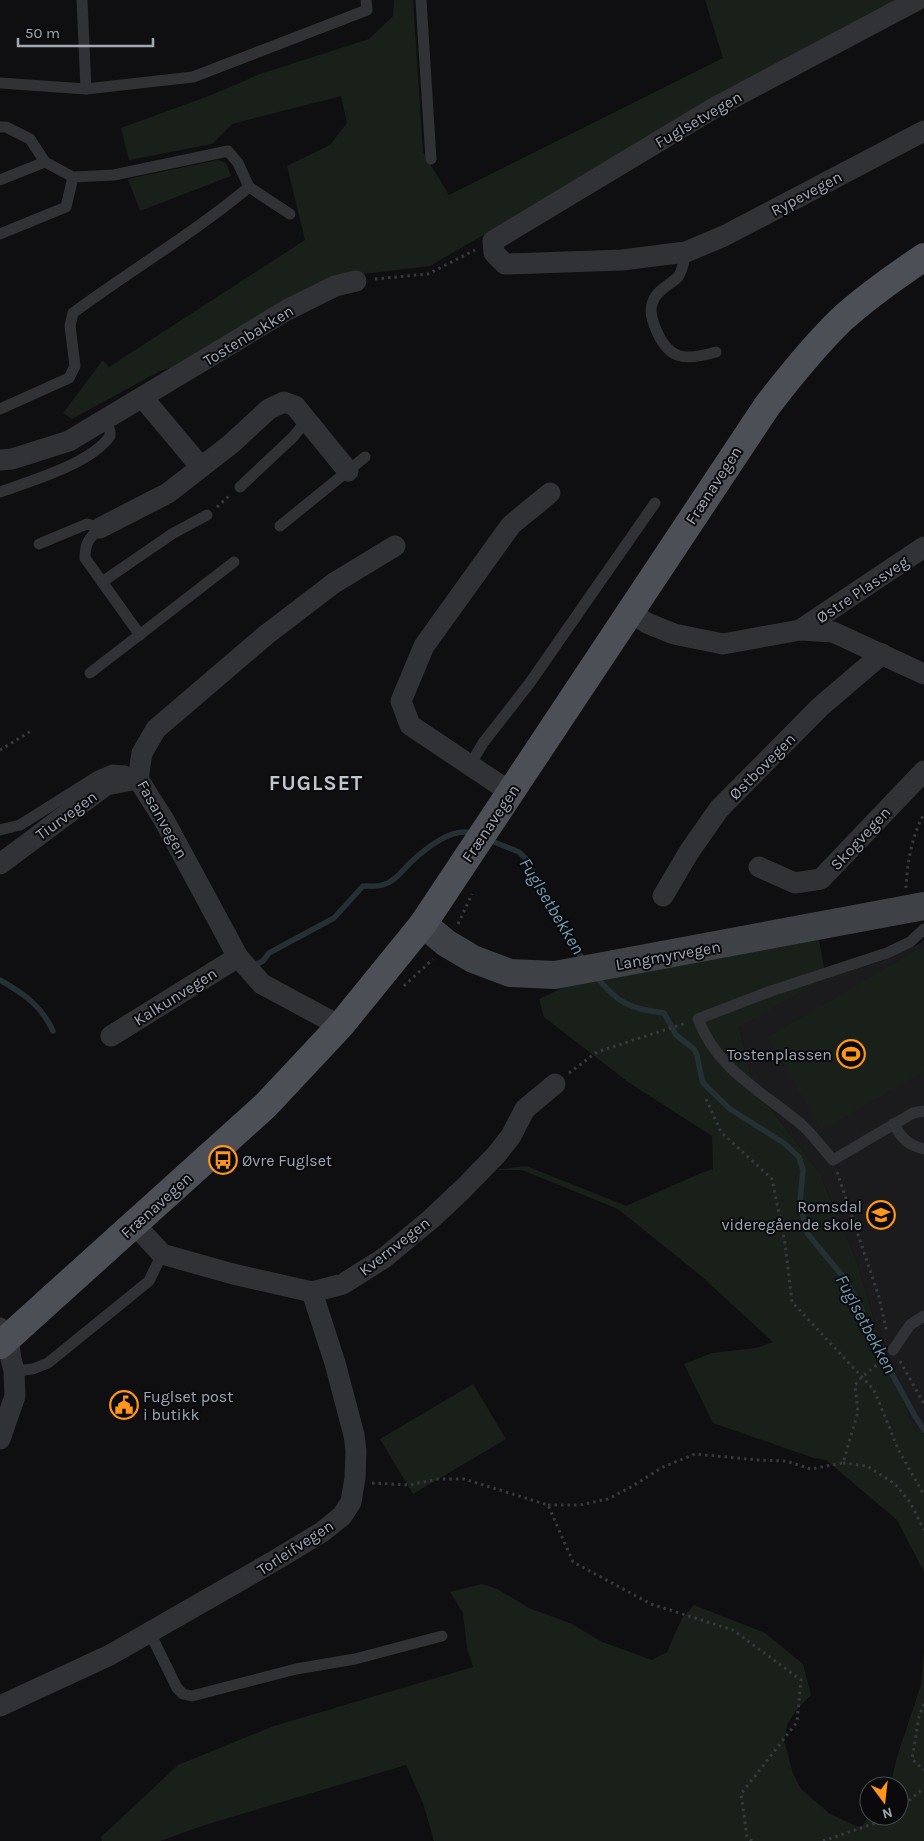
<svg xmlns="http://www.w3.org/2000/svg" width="924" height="1841" font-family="Karla,sans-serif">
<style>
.built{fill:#1b1b1e}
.green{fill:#192019}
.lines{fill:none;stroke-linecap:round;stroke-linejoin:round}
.stream{stroke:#253035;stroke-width:5.5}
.path{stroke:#36393d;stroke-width:3;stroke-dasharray:2.5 4;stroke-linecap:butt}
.lane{stroke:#303236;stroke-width:11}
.street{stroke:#303236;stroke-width:21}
.secondary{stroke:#3e4146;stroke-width:28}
.primary{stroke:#4c4f55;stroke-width:28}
.labels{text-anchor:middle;stroke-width:4;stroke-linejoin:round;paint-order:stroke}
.street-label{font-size:16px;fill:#9fa7b3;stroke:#0a0a0c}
.poi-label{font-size:16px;fill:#9fa7b3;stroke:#0a0a0c;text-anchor:end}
.water-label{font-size:18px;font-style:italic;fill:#729bb1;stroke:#0a0a0c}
.district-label{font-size:21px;font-weight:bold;letter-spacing:1px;fill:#c0c6ce;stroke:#0a0a0c}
</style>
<rect width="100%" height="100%" fill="#0f0f11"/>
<path class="built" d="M924,939V1432L915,1430L886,1359L856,1259L819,1172L754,1087L739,1026L826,978L882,961L921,943Z"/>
<g class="green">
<path d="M394,0H413L423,152L449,195L723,58L705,0H900L710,103L430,266L363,274L195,361L160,371L72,419L63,413L103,360L109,367L305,240L287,166L330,145L347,123L341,96L232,124L212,144L129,160L121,128L214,94L260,74L369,39L393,16Z"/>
<path d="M218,160L226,163L231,176L140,211L128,179Z"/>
<path d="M818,935L826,978L739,1027L754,1087L819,1172L856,1259L886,1359L915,1430L924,1432V1572L897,1520L826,1460L814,1458L713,1423L684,1364L712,1353L756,1348L773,1342L700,1275L618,1209L522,1170H494L526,1166L626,1206L701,1173L713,1169L712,1136L628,1082L544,1017L539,999L625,959Z"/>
<path d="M924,946V1071L822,1130L768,1037Z"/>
<path d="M473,1384L506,1439L413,1494L380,1439Z"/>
<path d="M482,1584L497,1589L529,1608L572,1624L602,1642L652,1660L667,1652L682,1618L694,1605L765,1633L803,1664L811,1695L798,1708L788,1723L784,1740L793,1774L801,1789L830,1814L861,1828L869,1816H899V1786H890L897,1757L921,1685L924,1652V1841H434L423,1803L406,1765L205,1825L160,1841H102L101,1837L178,1765L274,1726L473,1667L467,1648L463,1613L450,1592Z"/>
</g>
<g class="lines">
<g class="stream">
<path d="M487,839L519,852L527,860L571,943L585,962"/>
<path d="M255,965L263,961L269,953L334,918L363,886C369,886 376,887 382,885C393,883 402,871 410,863C424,850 453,825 474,834"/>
<path d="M595,975C617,1003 630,1009 664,1013L676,1035L694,1049L697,1055L702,1080L705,1085L730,1109L784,1143L799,1157L803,1170L800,1202L807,1233L845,1279L861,1308L869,1332L915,1416L924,1430"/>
<path d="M0,980C24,994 41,1005 53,1031"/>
</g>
<g class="path">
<path d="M375,279L428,274L475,250"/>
<path d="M217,507L229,496"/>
<path d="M0,750L31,731"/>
<path d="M906,888C907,864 912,835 924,814"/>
<path d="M458,924L472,894"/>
<path d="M404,986L433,959"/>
<path d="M569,1073L597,1052L686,1023"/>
<path d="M706,1099L721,1132L772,1179L785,1243L792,1302L874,1390L899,1451L924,1495"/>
<path d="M837,1172L879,1297L887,1333"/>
<path d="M900,1361L924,1404"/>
<path d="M843,1463L867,1466L895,1484L910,1502L924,1530"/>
<path d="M372,1483L409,1485L438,1479H464L548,1505L573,1562L651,1604L733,1630L801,1680L797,1722L741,1794L747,1837L752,1841"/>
<path d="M548,1505H580L608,1499L631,1487L663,1467L695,1454L757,1460L786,1461L811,1469L843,1463L858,1412L855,1385L862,1377L884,1359"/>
<path d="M924,1704L919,1717L912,1759L924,1770"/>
<path d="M899,1809L924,1788"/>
<path d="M823,1841L887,1819L891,1816"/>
</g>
<g class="lane">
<path d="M82,0L86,89"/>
<path d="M421,0L431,159"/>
<path d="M0,83L86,89L193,77L367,10L366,0"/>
<path d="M0,127H6L30,139L45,162L73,177L114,175L228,151L238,163L249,187C194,233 131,270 73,313L70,326L75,366L69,378L0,409"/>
<path d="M0,180L45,162"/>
<path d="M249,187L290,214"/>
<path d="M0,234L66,207L73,177"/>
<path d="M686,252C684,260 683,270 678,277C670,285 657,290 653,301C649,310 652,319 655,327C668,361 685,361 716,352"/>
<path d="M240,487L293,437L307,420"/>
<path d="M0,492C31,481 92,463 110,436V431L105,420"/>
<path d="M280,526L365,457"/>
<path d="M100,528C89,538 85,543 85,558L140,635"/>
<path d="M39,544L87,524L100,528"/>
<path d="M102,582L172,534L207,515"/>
<path d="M90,673L234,562"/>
<path d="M470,765L483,743L529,684L655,503"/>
<path d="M0,830L20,825L98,776L112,770L125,771L137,779"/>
<path d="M924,929L910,942L887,953L771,991L698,1019C718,1071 762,1091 802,1125C813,1135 823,1149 833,1160L913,1113L924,1111"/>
<path d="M893,1124C903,1139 906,1144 924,1149"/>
<path d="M893,1350L910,1325L924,1316"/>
<path d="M14,1371L33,1369L48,1363L149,1281L162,1254"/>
<path d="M150,1633L177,1688L183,1694L192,1696L296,1669L355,1659L442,1636"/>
</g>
<g class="street">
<path d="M917,0L714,108L493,241L494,253L505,264L622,260L686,252L724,236L924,131"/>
<path d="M143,398L200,466"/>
<path d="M0,460L12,459L69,441L287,310L335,286L356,281"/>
<path d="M100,528L168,493L231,444L269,409L284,402L295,406L348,471"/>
<path d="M630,612L647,623L674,634L723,644L800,630L833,632L924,674"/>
<path d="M800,630L924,547"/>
<path d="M510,792L410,725L401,701L424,646L511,525L550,493"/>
<path d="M0,864L106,785L138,779"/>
<path d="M759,867L795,883L821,879L924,771"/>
<path d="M663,896L689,852L719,809L820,707L882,654"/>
<path d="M340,1026L262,984L238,957L164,820L138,779L142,753L156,729L266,635L334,583L395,546"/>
<path d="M111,1036L238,957"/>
<path d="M135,1225L162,1254L233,1274L312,1292L343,1284L384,1258L431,1219L463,1189L496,1155L511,1136L525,1109L555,1084"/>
<path d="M0,1439L15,1396L14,1371L11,1359L8,1338L0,1328"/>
<path d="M0,1706L110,1655L274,1561L322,1532L342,1516L351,1502L355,1478L356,1451L354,1435L335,1363L312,1292"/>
</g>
<path class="secondary" d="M423,924L446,943L473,959L510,973L555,975L924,906"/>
<path class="primary" d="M0,1345L266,1105L340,1026L423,924L767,406C790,376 814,346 842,319C867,296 896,276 924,257"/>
</g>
<defs>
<symbol id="stadium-ring" viewBox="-11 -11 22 22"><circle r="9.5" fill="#0a0a0c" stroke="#fe961a" stroke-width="1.5"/><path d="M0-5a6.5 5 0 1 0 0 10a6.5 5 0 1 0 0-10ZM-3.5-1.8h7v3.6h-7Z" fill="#fe961a"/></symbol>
<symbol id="bus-ring" viewBox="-11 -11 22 22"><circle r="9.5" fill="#0a0a0c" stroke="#fe961a" stroke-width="1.5"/><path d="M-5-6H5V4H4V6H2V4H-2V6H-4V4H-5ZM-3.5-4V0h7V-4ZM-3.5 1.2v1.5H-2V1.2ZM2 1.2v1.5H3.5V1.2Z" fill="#fe961a"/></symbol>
<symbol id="school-ring" viewBox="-11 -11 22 22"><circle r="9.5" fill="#0a0a0c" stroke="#fe961a" stroke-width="1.5"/><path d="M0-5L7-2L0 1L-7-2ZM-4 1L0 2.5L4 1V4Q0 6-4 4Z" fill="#fe961a"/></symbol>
<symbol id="civic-ring" viewBox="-11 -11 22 22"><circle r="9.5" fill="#0a0a0c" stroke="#fe961a" stroke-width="1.5"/><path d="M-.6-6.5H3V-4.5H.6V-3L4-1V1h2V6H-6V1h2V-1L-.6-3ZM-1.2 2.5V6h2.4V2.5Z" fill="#fe961a"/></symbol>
</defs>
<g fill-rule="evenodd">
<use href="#stadium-ring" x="835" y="1038" width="32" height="32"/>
<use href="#bus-ring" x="207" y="1144" width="32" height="32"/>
<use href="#school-ring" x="865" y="1199" width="32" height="32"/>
<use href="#civic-ring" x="108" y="1389" width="32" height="32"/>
</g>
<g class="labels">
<g class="street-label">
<text transform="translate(698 119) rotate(-30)" y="6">Fuglsetvegen</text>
<text transform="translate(806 193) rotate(-28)" y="6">Rypevegen</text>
<text transform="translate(248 335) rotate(-31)" y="6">Tostenbakken</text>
<text transform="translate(713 485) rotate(-57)" y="6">Frænavegen</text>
<text transform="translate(862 589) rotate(-34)" y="6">Østre Plassveg</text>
<text transform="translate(762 766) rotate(-45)" y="6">Østbovegen</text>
<text transform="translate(66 815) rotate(-36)" y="6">Tiurvegen</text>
<text transform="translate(163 819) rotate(61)" y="6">Fasanvegen</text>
<text transform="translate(490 823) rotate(-56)" y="6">Frænavegen</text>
<text transform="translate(860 838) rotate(-47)" y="6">Skogvegen</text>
<text transform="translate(668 955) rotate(-10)" y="6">Langmyrvegen</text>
<text transform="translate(175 996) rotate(-32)" y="6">Kalkunvegen</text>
<text transform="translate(156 1205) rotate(-42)" y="6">Frænavegen</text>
<text transform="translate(394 1246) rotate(-38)" y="6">Kvernvegen</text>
<text transform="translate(295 1547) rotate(-33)" y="6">Torleifvegen</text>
</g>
<g class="poi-label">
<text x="832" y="1060">Tostenplassen</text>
<text x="242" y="1166" text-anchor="start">Øvre Fuglset</text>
<text x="862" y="1212">Romsdal<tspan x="862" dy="18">videregående skole</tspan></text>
<text x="143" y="1402" text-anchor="start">Fuglset post<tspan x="143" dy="18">i butikk</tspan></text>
</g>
<g class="water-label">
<text transform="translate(552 906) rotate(59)" y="6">Fuglsetbekken</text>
<text transform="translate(866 1324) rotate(62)" y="6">Fuglsetbekken</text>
</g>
<g class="district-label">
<text x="316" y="790">FUGLSET</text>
</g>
</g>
<g transform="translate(884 1801) rotate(165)"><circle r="24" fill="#0a0a0c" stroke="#46494f"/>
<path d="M0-4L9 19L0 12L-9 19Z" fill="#fe961a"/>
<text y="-8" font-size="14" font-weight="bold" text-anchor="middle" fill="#9fa7b3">N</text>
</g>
<path d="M18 38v8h135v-8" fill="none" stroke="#9fa7b3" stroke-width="2.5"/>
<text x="25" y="38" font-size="15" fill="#9fa7b3" stroke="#0a0a0c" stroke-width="4" paint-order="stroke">50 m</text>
</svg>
